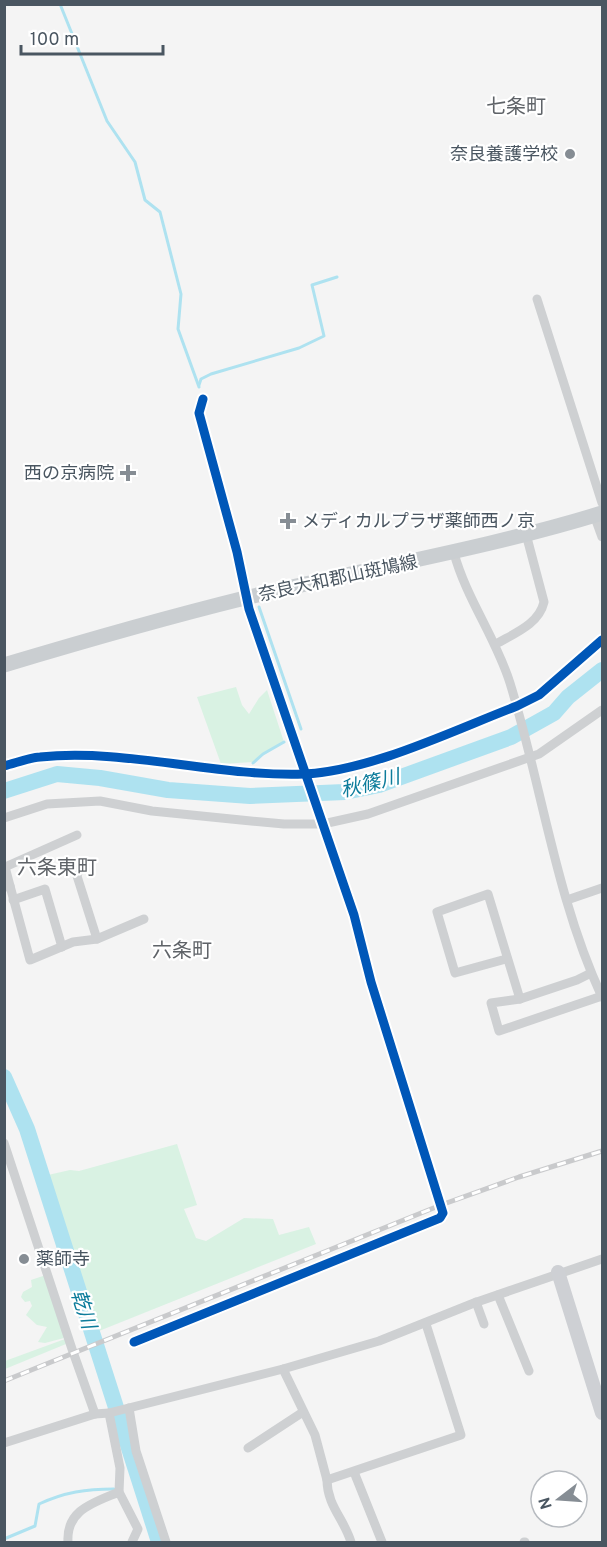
<svg xmlns="http://www.w3.org/2000/svg" width="607" height="1547" font-family="Overpass,'Noto Sans JP',sans-serif">
<style>
.green{fill:#d9f2e3}
.lines{fill:none;stroke-linecap:round;stroke-linejoin:round}
.stream{stroke:#aee2f0;stroke-width:3}
.river{stroke:#aee2f0;stroke-width:16}
.street{stroke:#ced0d2;stroke-width:9}
.secondary{stroke:#ced0d4;stroke-width:14}
.primary{stroke:#caced1;stroke-width:15}
.rail-casing{stroke:#c9cacc;stroke-width:5}
.rail{stroke:#fff;stroke-width:3;stroke-dasharray:9;stroke-linecap:butt}
.cycleway-casing{stroke:#fff;stroke-width:13}
.cycleway{stroke:#0057b8;stroke-width:9}
.poi-dot{fill:#868d94;stroke:#fff;stroke-width:2}
.labels{text-anchor:middle;stroke-width:4.5;stroke-linejoin:round;paint-order:stroke}
.poi-label{font-size:18px;fill:#4a5661;stroke:#fff;text-anchor:end}
.street-label{font-size:18px;fill:#4a5661;stroke:#fff}
.neighbourhood-label{font-size:20px;fill:#5f6368;stroke:#fff}
.water-label{font-size:20px;font-style:italic;fill:#0c7c9b;stroke:#fff}
</style>
<rect width="100%" height="100%" fill="#f4f4f4"/>
<g class="green">
<path d="M236,687L242,705L249,714L259,698L267,690L284,742L253,762L221,764L197,697Z"/>
<path d="M177,1144L197,1205L184,1209L196,1238L206,1241L244,1218L273,1219L279,1235L309,1227L316,1244L99,1331L48,1175L70,1170L79,1171Z"/>
<path d="M46,1275L64,1338L45,1343L38,1342L47,1327L37,1325L26,1315L32,1306L30,1301L25,1302L21,1297L23,1292L32,1287L31,1280Z"/>
<path d="M65,1339L66,1344L5,1369V1361Z"/>
</g>
<g class="lines">
<g class="stream">
<path d="M60,4L107,121L135,162L145,200L160,212L181,294L178,329L199,387"/>
<path d="M199,385L201,379L211,374L299,348L324,336L312,285L337,277"/>
<path d="M259,607L301,729"/>
<path d="M253,763L263,754L284,742"/>
<path d="M4,1539L35,1526L39,1504C65,1492 86,1489 114,1489"/>
</g>
<g class="river">
<path d="M4,791L57,774L100,778L168,790L250,796L345,792L379,785L511,737L554,713L568,697L602,670"/>
<path d="M4,1077L27,1129L159,1542"/>
</g>
<g class="street">
<path d="M537,299L602,503"/>
<path d="M594,515L602,537"/>
<path d="M454,553C466,598 496,638 510,683C542,787 556,898 602,997"/>
<path d="M496,644C515,633 539,624 544,602L526,534"/>
<path d="M4,818L47,804L100,801L152,811L241,820L284,824H323L368,814L539,754L602,710"/>
<path d="M79,869L77,876L97,939"/>
<path d="M10,886L30,960L73,942L97,939L144,919"/>
<path d="M7,887L10,886L5,867L77,835"/>
<path d="M13,900L45,889L62,947"/>
<path d="M567,900L602,888"/>
<path d="M506,959L455,973L437,912L488,894L520,999L577,980L591,973"/>
<path d="M520,999L491,1003L499,1031L602,996"/>
<path d="M4,1143L72,1349L95,1414"/>
<path d="M498,1295L529,1371"/>
<path d="M476,1302L484,1324"/>
<path d="M134,1342L440,1218L443,1213L371,982L354,915L249,609L237,552L199,413L203,399"/>
<path d="M283,1369L315,1435L327,1480L461,1435L426,1324"/>
<path d="M129,1408L136,1451L166,1542"/>
<path d="M109,1413L120,1468L119,1492L138,1529L132,1542"/>
<path d="M4,1443L95,1414L109,1413L283,1369L379,1341L474,1303L602,1259"/>
<path d="M248,1448L303,1412"/>
<path d="M354,1472L382,1542"/>
<path d="M327,1480C327,1505 344,1519 351,1542"/>
<path d="M68,1542C66,1510 93,1503 119,1492"/>
<path d="M524,1542H525"/>
</g>
<path class="secondary" d="M558,1272L602,1413"/>
<path class="primary" d="M4,665C84,641 164,618 245,598C364,569 485,549 602,513"/>
<defs>
<path id="rail" d="M4,1381L441,1205L519,1177L602,1151"/>
</defs>
<use href="#rail" class="rail-casing"/>
<use href="#rail" class="rail"/>
<defs>
<g id="cycleway">
<path d="M4,766C16,763 28,758 40,757C125,748 217,777 304,774C371,771 454,730 517,706L539,695L602,640"/>
<path d="M134,1342L440,1218L443,1213L371,982L354,915L249,609L237,552L199,413L203,399"/>
</g>
</defs>
<use href="#cycleway" class="cycleway-casing"/>
<use href="#cycleway" class="cycleway"/>
</g>
<g class="poi-dot">
<circle cx="570" cy="154" r="6"/>
<path d="M125 464h6v6h6v6h-6v6h-6v-6h-6v-6h6z"/>
<path d="M285 512h6v6h6v6h-6v6h-6v-6h-6v-6h6z"/>
<circle cx="24" cy="1259" r="6"/>
</g>
<g class="labels">
<g class="poi-label">
<text x="558" y="160">奈良養護学校</text>
<text x="114" y="479">西の京病院</text>
<text x="302" y="527" text-anchor="start">メディカルプラザ薬師西ノ京</text>
<text x="36" y="1265" text-anchor="start">薬師寺</text>
</g>
<g class="street-label">
<text transform="translate(338 578) rotate(-12)" y="6">奈良大和郡山斑鳩線</text>
</g>
<g class="neighbourhood-label">
<text x="516" y="113">七条町</text>
<text x="57" y="874">六条東町</text>
<text x="182" y="957">六条町</text>
</g>
<g class="water-label">
<text transform="translate(370 783) rotate(-14)" y="7">秋篠川</text>
<text transform="translate(84 1309) rotate(72)" y="7">乾川</text>
</g>
</g>
<rect width="607" height="1547" fill="none" stroke="#4a5661" stroke-width="12"/>
<g transform="translate(559 1499) rotate(253)"><circle r="28" fill="#ffffff" stroke="#b7bbc0" stroke-width="1.5"/>
<path d="M0-4.5L10 22L0 15L-10 22Z" fill="#868d94"/>
<text y="-9" font-size="16" font-weight="bold" text-anchor="middle" fill="#4a5661">N</text>
</g>
<path d="M21 45v9h142v-9" fill="none" stroke="#4a5661" stroke-width="3"/>
<text x="30" y="45" font-size="18" fill="#4a5661" stroke="#ffffff" stroke-width="4.5" paint-order="stroke">100 m</text>
</svg>
